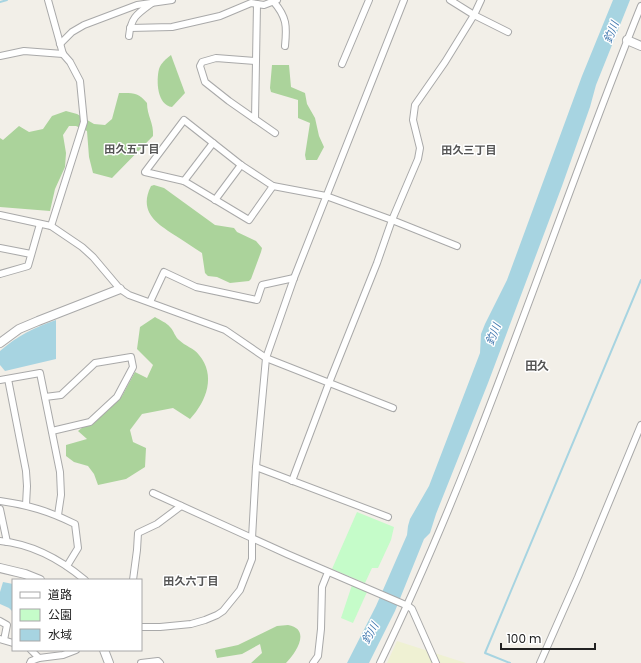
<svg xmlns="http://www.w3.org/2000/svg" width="641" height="663" font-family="Poppins,'Noto Sans JP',sans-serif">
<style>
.farmland{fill:#eff1d3}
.forest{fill:#abd39b}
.park{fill:#c5fcc9}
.water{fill:#a7d4e1}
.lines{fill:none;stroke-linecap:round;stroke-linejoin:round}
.stream{stroke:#a7d4e1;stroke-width:2}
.minor-casing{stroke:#a9a9a9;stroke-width:8}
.tertiary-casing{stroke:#a9a9a9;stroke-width:10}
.minor{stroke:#fff;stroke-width:6}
.tertiary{stroke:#fff;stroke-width:8}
.labels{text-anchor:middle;stroke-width:3;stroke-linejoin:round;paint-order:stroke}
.water-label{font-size:11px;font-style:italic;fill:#447ab0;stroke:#fff}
.neighbourhood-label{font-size:11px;font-weight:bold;fill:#555;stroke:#fff}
.quarter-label{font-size:12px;font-weight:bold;fill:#555;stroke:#fff}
</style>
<rect width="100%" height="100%" fill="#f2efe8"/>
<path class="farmland" d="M397,641L466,663H387Z"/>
<g class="forest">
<path d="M171,55L185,93L172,107C157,105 156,81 159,69C161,63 166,59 171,55Z"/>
<path d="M272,65H289L291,87L305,93L307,104L315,118L319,136L324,147L317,160H306L305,155L310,123L298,118V100L271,92L270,88Z"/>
<path d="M119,93C133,93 138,92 147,103C147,116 154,123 153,136L112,178L93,173L89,157L87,131L76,126H69L63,135L66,153L65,167L55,189L50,211L0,207V138L3,140L19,126L29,132L43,129L52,116L66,111L77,114L94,124L105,125L112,119Z"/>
<path d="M154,185L164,188L215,225L234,228L237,232L256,241L262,248L261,252L251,279L249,281L230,283L217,277L208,276L205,273L202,253C193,247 185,242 176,236C157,224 138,212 151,186Z"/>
<path d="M155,317C160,320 167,323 170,327C174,331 175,337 179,340C185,346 194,348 199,355C216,375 207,401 190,419L173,408L142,414L130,430L133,442L146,448L145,467L126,479L98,485L94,474L88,466L74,462L66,456V445L87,439L78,431L122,396L135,372L147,378L153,365L137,349L140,327Z"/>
<path d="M288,625C311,629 297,652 286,663H251L262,653L260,644L242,654L217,658L215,650L238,645L277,626Z"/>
</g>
<g class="park">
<path d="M357,512L394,527L391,540L378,568H372L365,583L332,569Z"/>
<path d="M352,585L367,592L353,623L341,618Z"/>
</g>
<g class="water">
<path d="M613,0H630L596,85L590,107L562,186L488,383L436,514L430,533L424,539L395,611L369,663H347L376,606L407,535L408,526L410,519L429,486L480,353L481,334L485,324L507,280L582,76Z"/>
<path d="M56,320V359L5,371L0,365V351C17,336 35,327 56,320Z"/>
<path d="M3,582L13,584V612L9,608L0,604V592Z"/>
</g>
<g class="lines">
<g class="stream">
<path d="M0,2L7,0"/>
<path d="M510,663L485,653L641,280"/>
</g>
<defs>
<g id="minor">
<path d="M48,0L63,54L70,62L80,81L84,122L51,226"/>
<path d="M450,0L474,15L508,32"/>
<path d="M273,1C287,17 287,26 285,46"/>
<path d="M130,28L172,27L220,16L251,3L257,4"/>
<path d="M129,36C131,17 137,14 152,3"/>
<path d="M60,44L72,32L84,25L137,5L172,0"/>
<path d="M0,56L24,51L63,54"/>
<path d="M255,61L216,58L202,62L200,66L205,82L229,101L275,133"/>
<path d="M342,64L369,0"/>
<path d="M255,119L257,4L264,5L277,0"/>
<path d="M184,120L241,165L273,186L249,220L184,181L145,172Z"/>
<path d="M184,181L213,143"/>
<path d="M273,186L326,196L392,220L457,246"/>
<path d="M215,200L241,165"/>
<path d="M0,215L51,226L82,247L93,257L120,289L129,295L225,330L266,358L393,408"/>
<path d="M0,248L31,254"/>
<path d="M0,274L28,266L40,224"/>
<path d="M150,302L164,272L196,287L257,300L262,285L294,278"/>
<path d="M8,379L26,471L27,486L26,505"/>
<path d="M0,380L40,373L60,472L61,495L58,515"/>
<path d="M45,397L61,395L95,363L131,357L133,367L117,397L90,422L52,431"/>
<path d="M256,467L388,517"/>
<path d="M292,481L329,383L377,263L392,220L418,159L420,148L413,120L415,105L445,62L474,15L481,0"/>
<path d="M153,493L287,554L408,606L412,609L436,663"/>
<path d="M0,501C28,505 49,511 75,524L78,548L67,566"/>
<path d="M0,509L7,542"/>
<path d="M0,541C32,544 61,560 85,580"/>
<path d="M133,580L137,550L138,533L157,524L181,506"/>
<path d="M0,621L7,625L4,640"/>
<path d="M141,627H160L191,624L205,620L217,615L223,611L240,590L252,559V538L256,467L266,358L294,278L404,0"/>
<path d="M0,639L13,643"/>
<path d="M31,650L39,658"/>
<path d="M30,663L31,661L39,658L63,655L76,650"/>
<path d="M141,663L158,661L160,663"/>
<path d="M313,663L318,656L321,629L322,587L328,572"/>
<path d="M380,663C483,450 553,224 641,6"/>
<path d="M540,663L578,577L641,425"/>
</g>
<g id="tertiary">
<path d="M627,40L641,46"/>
<path d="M0,343L19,329L38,321L120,289"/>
<path d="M0,568L25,574L40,580"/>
<path d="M104,650L109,663"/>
</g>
</defs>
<use href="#minor" class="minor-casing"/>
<use href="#tertiary" class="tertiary-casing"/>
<use href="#minor" class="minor"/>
<use href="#tertiary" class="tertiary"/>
</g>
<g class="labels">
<g class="water-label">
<text transform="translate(611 32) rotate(-69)" y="4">釣川</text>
<text transform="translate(493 334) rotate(-69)" y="4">釣川</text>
<text transform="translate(370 633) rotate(-62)" y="4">釣川</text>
</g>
<g class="neighbourhood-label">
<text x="132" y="153">田久五丁目</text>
<text x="469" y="154">田久三丁目</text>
<text x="191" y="585">田久六丁目</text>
</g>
<g class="quarter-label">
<text x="537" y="370">田久</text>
</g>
</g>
<rect x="12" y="579" width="130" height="72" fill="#ffffff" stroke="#a7a7a7"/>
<rect x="20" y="592" width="20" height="6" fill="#ffffff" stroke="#a7a7a7"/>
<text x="48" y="599" font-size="12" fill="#222222">道路</text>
<rect x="20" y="609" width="20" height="12" fill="#c5fcc9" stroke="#a7a7a7"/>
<text x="48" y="619" font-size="12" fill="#222222">公園</text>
<rect x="20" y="629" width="20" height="12" fill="#a7d4e1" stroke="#a7a7a7"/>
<text x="48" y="639" font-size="12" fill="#222222">水域</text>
<path d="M501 643v6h94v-6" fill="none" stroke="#222222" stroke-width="2"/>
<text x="507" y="643" font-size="12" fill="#222222" stroke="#ffffff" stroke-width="3" paint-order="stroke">100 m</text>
</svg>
